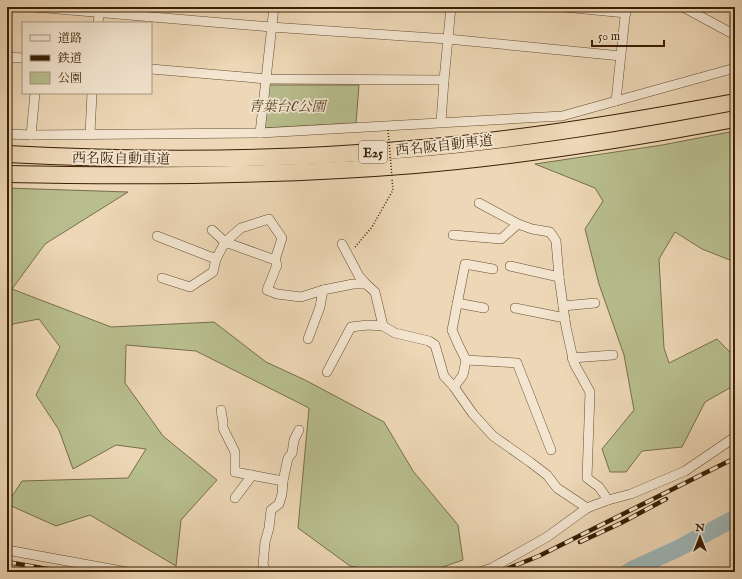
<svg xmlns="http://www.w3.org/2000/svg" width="742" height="579" font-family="'IM FELL English','Noto Serif JP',serif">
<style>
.green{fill:#b8be8e;stroke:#786e49}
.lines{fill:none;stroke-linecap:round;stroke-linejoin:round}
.stream{stroke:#757a70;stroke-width:3}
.river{stroke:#9db7b8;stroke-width:17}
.minor-casing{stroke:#664d30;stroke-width:10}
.motorway-casing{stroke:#391f04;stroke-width:18}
.path{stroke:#391f04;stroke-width:1.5;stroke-dasharray:1 2;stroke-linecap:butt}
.minor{stroke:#f3e5d0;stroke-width:9}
.motorway{stroke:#edd7b6;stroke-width:16}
.rail-casing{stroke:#391f04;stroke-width:4.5}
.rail{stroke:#f3e5d0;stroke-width:3;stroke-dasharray:9;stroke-linecap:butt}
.path-bridge{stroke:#391f04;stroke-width:1.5;stroke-dasharray:1 2;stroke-linecap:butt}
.labels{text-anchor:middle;stroke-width:3.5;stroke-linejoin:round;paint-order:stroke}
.shield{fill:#f3e5d0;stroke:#715a41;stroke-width:1}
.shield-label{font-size:13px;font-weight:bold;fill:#391f04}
.park-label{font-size:14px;font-style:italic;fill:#594726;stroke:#f3e5d0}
.street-label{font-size:14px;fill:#391f04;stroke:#f3e5d0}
</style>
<rect width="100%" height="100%" fill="#edd7b6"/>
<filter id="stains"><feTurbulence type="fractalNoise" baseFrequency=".005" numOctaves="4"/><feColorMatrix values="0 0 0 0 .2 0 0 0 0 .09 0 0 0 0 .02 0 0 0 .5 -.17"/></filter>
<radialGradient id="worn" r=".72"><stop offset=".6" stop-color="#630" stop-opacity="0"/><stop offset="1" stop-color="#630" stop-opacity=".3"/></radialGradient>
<g class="green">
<path d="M270,85H359L356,123L264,128L262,114Z"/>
<path d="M735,131V262L702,249L675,232L659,259L664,348L669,363L717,339L735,357V385L705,402L682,447L642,451L626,472H610L602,449L634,410L624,355L599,284L585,229L603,201L595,188L535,164L662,145Z"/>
<path d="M7,188L128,192L45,244L12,289L111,327L214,322L266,362L305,380L384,422L413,471L458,525L463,560L428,572H380L350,566L298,528L309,408L196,351L126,345L125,383L163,436L217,480L181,520L176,566L90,515L56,526L7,504L22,481L128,478L146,449L116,445L73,469L59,430L36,395L60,347L39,319L13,324L7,332Z"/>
</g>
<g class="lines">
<path class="stream" d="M735,12L731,21L735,22"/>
<path class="river" d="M628,572L633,569L677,549L735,518"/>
<defs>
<g id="minor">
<path d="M34,7L271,27L448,39L621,56"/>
<path d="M564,7L626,13"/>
<path d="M683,7L735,35"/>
<path d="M98,23L100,7"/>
<path d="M7,57L23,58"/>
<path d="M151,69L267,79L444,80"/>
<path d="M616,101L626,7"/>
<path d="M441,122L444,80L451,7"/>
<path d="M260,133L274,7"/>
<path d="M7,134L31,135L260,133L562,116L735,68"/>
<path d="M90,134L92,93"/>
<path d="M31,135L35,93"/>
<path d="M479,203L518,224L532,229L550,232L556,241L559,277L566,327L574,363L590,392L587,478L599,487L608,500"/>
<path d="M212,230L225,242L241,228L269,219L282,238L275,260"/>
<path d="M453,235L501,239L518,224"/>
<path d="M157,236L216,259L225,242L275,260L277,265L267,290L277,294L301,297L323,290"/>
<path d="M342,244L359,276L366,284"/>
<path d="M510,266L559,277"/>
<path d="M162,278L190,287L213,272L216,259"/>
<path d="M457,303L484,308"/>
<path d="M563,306L595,303"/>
<path d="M515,308L565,318"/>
<path d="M308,339L320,307L323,290L353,284H366L375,292L383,326"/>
<path d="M572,358L613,355"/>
<path d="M466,360L517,363L551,450"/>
<path d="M327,372L351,327L368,325L383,326L395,333L429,341L435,345L444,376L454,387L473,414L493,436L530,462L547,475L557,488L587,508"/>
<path d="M454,387L463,375L466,360L458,344L452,330L465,264L493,269"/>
<path d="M221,410L223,422V428L235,452V472L251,475"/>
<path d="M235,498L250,478L251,475L283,481"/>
<path d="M7,550L127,572"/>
<path d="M267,572L263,565L265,542L269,528L271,510L279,504L282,494L283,481L288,458L292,453L294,440L299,430"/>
<path d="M479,572L492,568L547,537L587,508L608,500L631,494L685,471L735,437"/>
</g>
<g id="motorway">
<path d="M7,154C141,161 277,161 411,149C520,140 628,122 735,102"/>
<path d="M7,174C143,177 279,176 415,165C522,156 629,139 735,119"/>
</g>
</defs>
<use href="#minor" class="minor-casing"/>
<use href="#motorway" class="motorway-casing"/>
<path class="path" d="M355,247L372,227L393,190L392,179"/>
<use href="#minor" class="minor"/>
<use href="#motorway" class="motorway"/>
<defs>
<g id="rail">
<path d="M580,542L621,523L666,499"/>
<path d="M7,562L65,572"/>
<path d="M499,572L539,556L735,458"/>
</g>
</defs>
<use href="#rail" class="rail-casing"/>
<use href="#rail" class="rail"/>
<path class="path-bridge" d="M388,130L392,177"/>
</g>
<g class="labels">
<rect class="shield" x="359" y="141" width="28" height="22" rx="3"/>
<g class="shield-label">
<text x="373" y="157">E25</text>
</g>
<g class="park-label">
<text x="287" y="111">青葉台C公園</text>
</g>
<g class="street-label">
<text transform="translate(444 145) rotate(-6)" y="5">西名阪自動車道</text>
<text transform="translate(121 158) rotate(1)" y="5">西名阪自動車道</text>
</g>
</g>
<rect width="742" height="579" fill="none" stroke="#edd7b6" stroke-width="24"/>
<rect x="8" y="8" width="726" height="563" fill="none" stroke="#391f04" stroke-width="2"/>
<rect x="12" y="12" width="718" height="555" fill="none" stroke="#391f04"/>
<rect x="22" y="22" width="130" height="72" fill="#f3e5d0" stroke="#a9967e"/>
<rect x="30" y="35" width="20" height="6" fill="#f3e5d0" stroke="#a9967e"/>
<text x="58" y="42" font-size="12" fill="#391f04">道路</text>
<rect x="30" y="55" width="20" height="6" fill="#391f04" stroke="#a9967e"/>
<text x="58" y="62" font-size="12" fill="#391f04">鉄道</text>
<rect x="30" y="72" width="20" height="12" fill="#b8be8e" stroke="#a9967e"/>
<text x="58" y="82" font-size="12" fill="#391f04">公園</text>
<g transform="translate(700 537)" stroke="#f3e5d0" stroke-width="3" paint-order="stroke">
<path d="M0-3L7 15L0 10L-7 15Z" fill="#391f04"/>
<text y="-6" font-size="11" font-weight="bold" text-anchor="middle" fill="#391f04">N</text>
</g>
<path d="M592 40v6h72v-6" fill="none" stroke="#391f04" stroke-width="2"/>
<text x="598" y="40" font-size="12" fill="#391f04" stroke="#f3e5d0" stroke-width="3" paint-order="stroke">50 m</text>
<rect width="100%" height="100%" filter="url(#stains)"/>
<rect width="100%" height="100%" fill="url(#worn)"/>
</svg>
